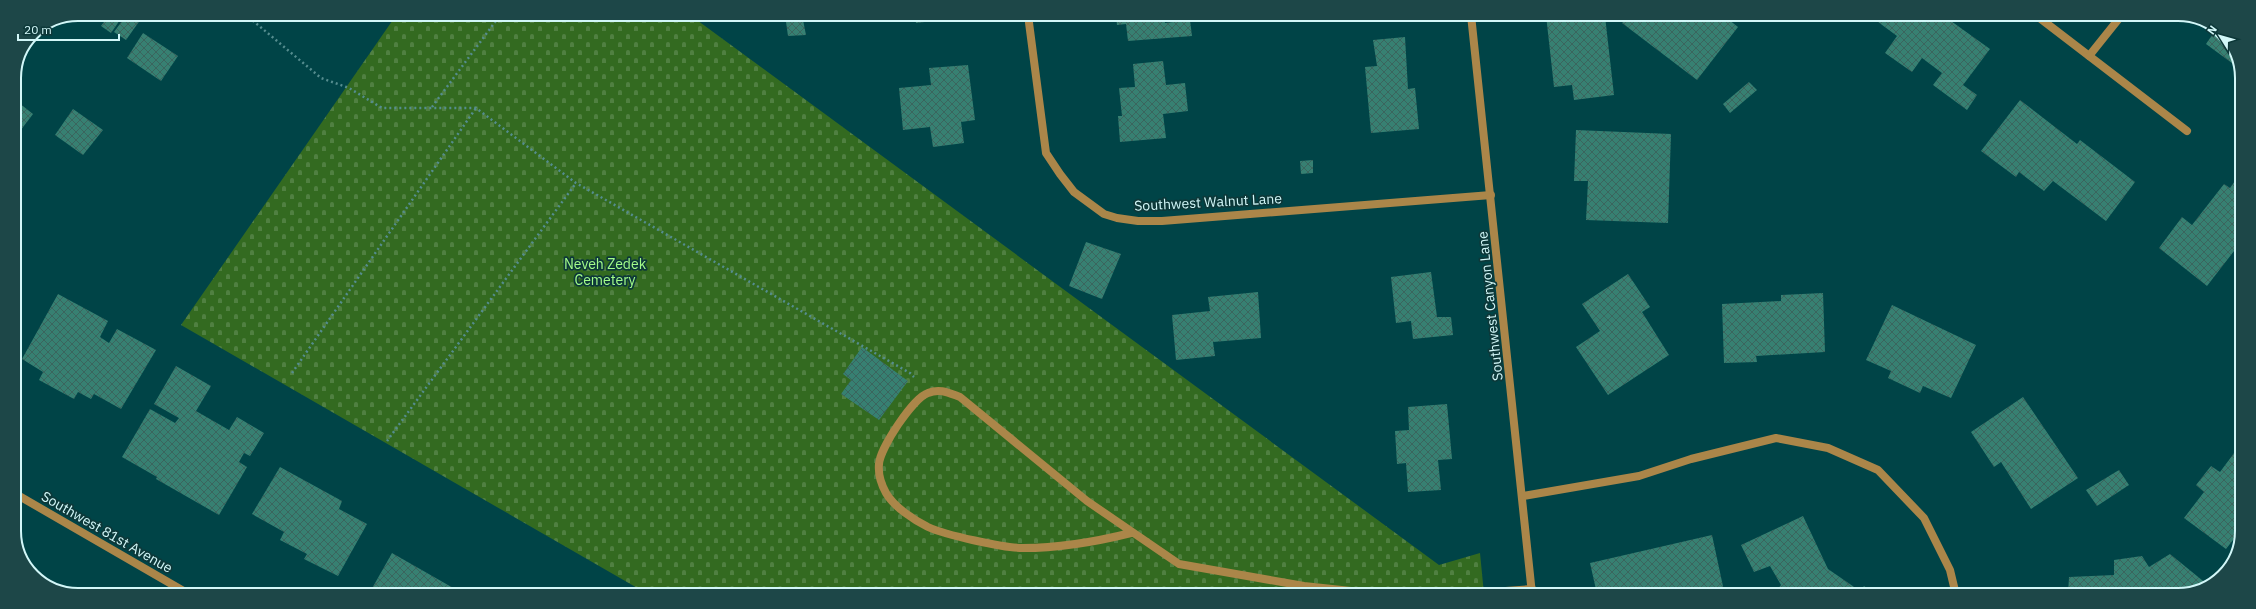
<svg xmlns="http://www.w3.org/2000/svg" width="2256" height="609" font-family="'IBM Plex Sans',sans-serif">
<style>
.cemetery{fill:url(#cemetery-stones)}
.building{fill:url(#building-cross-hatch)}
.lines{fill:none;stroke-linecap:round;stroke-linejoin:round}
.path{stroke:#558d8f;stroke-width:2.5;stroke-dasharray:2 3;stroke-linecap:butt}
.lane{stroke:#ab8649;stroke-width:8}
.street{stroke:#ab8649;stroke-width:8}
.labels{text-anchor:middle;stroke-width:3.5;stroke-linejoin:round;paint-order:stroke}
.street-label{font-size:14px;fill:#d2f7f8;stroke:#0d3839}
.park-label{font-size:14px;fill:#a3fc89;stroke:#0d3839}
.rim{fill:none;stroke:#d2f7f8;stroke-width:2}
</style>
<defs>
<pattern id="cemetery-stones" width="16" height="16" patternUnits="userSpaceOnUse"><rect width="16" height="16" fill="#336a20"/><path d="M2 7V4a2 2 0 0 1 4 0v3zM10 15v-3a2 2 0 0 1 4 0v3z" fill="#508041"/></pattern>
<pattern id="building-cross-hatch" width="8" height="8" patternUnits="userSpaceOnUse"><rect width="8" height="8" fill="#378072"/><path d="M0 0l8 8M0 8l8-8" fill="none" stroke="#3b655e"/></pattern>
</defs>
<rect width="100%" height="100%" fill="#004447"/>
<path class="cemetery" d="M397,14L690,15L1439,565L1480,553L1484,594L646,593L181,325Z"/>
<g class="building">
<path d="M110,14H124L111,33L101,26Z"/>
<path d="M127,14H139L143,16L126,40L114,32Z"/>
<path d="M785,15H802L806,35L788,36Z"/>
<path d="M915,15H950V19L916,23Z"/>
<path d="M1116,15H1164L1165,23L1190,20L1192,36L1128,41L1126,24L1117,25Z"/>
<path d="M1546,15L1605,16L1614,95L1574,100L1572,85L1554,87Z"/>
<path d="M1628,16H1724L1738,27L1697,80L1622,23Z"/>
<path d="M1870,16H1944L1990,49L1963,85L1977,95L1967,110L1933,85L1942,73L1922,58L1912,72L1885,53L1897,36Z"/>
<path d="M2216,29L2226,36L2240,69L2206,44Z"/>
<path d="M143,33L178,56L161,81L127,58Z"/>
<path d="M1405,37L1408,89L1415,88L1419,129L1371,133L1365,67L1377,66L1373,40Z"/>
<path d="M1163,61L1166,85L1185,83L1188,111L1163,114L1166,138L1120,142L1118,116H1122L1119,88L1135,87L1133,64Z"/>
<path d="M968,65L975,120L961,122L964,143L933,147L930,127L903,130L899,88L931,85L929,68Z"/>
<path d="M1749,82L1757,90L1730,113L1723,104Z"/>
<path d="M14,99L33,114L14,139Z"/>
<path d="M2020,100L2077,144L2080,140L2135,182L2106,221L2053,181L2044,191L2019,172L2016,177L1981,151Z"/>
<path d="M73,109L103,130L83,155L55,135Z"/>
<path d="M1576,130L1671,134L1668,223L1586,220L1588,181H1574Z"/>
<path d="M1313,160V173L1301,174L1300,161Z"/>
<path d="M2241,172V242L2207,286L2159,248L2182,217L2192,225L2224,184L2230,188Z"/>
<path d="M1086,242L1121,254L1102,299L1069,286Z"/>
<path d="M1431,272L1437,317H1451L1453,335L1413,339L1411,321L1396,323L1391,277Z"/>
<path d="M1628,274L1650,307L1642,312L1669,355L1608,395L1576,347L1600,331L1582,304Z"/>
<path d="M1258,292L1261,338L1213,342L1215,356L1176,360L1172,315L1210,311L1208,297Z"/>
<path d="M1823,293L1825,352L1756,356L1757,362L1724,363L1722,304L1781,301V295Z"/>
<path d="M58,294L108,321L100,337L109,343L117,329L156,350L121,409L94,394L91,399L78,392L74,399L39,380L43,372L22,359Z"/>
<path d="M1892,305L1976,345L1951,398L1923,386L1920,393L1888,378L1891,371L1866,360Z"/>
<path d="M862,347L908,381L879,420L841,394L851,380L843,374Z"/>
<path d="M176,366L211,386L196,411L229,430L237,417L264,433L250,456L244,453L239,462L247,467L219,515L156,479L157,477L122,457L150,409L175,423L179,418L154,404Z"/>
<path d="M2023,397L2078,478L2031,509L2001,462L1994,467L1971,432Z"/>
<path d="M1447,404L1452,459L1438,460L1441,490L1408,492L1406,463L1397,464L1395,431L1409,430L1408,407Z"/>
<path d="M2240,445V531L2226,549L2184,518L2204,492L2196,485L2211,466L2220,472Z"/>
<path d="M280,467L342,501L339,509L367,524L338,576L304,559L307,554L280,540L284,532L252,514Z"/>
<path d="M2119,470L2129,485L2097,506L2086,490Z"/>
<path d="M1803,516L1828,569L1860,591L1864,586L1876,595H1773L1781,585L1770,566L1754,572L1741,545Z"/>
<path d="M1712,535L1724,591L1709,595L1597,594L1590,563Z"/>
<path d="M392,553L462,593L370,592Z"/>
<path d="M2170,554L2208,585L2179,595H2068L2069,577L2114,575V560L2142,556L2149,567Z"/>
<path d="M779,587L788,594H773Z"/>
</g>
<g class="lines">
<g class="path">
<path d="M245,14L321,78L349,88L382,108H476L576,183L910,373L914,377"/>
<path d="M432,107L501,14"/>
<path d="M292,373L476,108"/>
<path d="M387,441L576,183"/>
</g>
<g class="lane">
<path d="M1131,533C1095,542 1060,548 1023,548C1004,548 945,535 928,527C914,520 894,507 886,493C881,484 878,474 879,464C880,448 913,398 928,393C940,388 949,393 960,397L1087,501L1179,564L1304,586L1379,594"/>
<path d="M1464,594L1532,589"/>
</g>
<g class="street">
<path d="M1028,15L1046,153L1060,174L1074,192L1104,214L1117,218L1138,221H1162L1491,195"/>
<path d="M1471,15L1532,594"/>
<path d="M2037,16L2187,131"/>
<path d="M2089,56L2121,16"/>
<path d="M14,493L187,593"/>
<path d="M1523,496L1639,476L1691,459L1776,438L1828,448L1878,470L1924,518L1950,570L1956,595"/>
</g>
</g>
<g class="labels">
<g class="street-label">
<text transform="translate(1208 202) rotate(-3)" y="5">Southwest Walnut Lane</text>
<text transform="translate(1490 306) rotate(-96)" y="5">Southwest Canyon Lane</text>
<text transform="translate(107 532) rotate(30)" y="5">Southwest 81st Avenue</text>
</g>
<g class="park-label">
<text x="605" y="269">Neveh Zedek<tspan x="605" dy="16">Cemetery</tspan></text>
</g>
</g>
<path d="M0 0H2256V609H0ZM78 21H2178A57 57 0 0 1 2235 78V531A57 57 0 0 1 2178 588H78A57 57 0 0 1 21 531V78A57 57 0 0 1 78 21Z" fill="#1d4748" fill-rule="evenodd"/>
<path class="rim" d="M78 21H2178A57 57 0 0 1 2235 78V531A57 57 0 0 1 2178 588H78A57 57 0 0 1 21 531V78A57 57 0 0 1 78 21Z"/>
<g transform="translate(2220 36) rotate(307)" stroke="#0d3839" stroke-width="3" paint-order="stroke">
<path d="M0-3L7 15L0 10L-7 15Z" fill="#d2f7f8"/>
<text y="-6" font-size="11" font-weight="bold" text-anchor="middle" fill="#d2f7f8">N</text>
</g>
<path d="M18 34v6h101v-6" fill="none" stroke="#d2f7f8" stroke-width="2"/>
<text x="24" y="34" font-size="12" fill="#d2f7f8" stroke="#0d3839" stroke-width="3" paint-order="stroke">20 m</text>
</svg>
